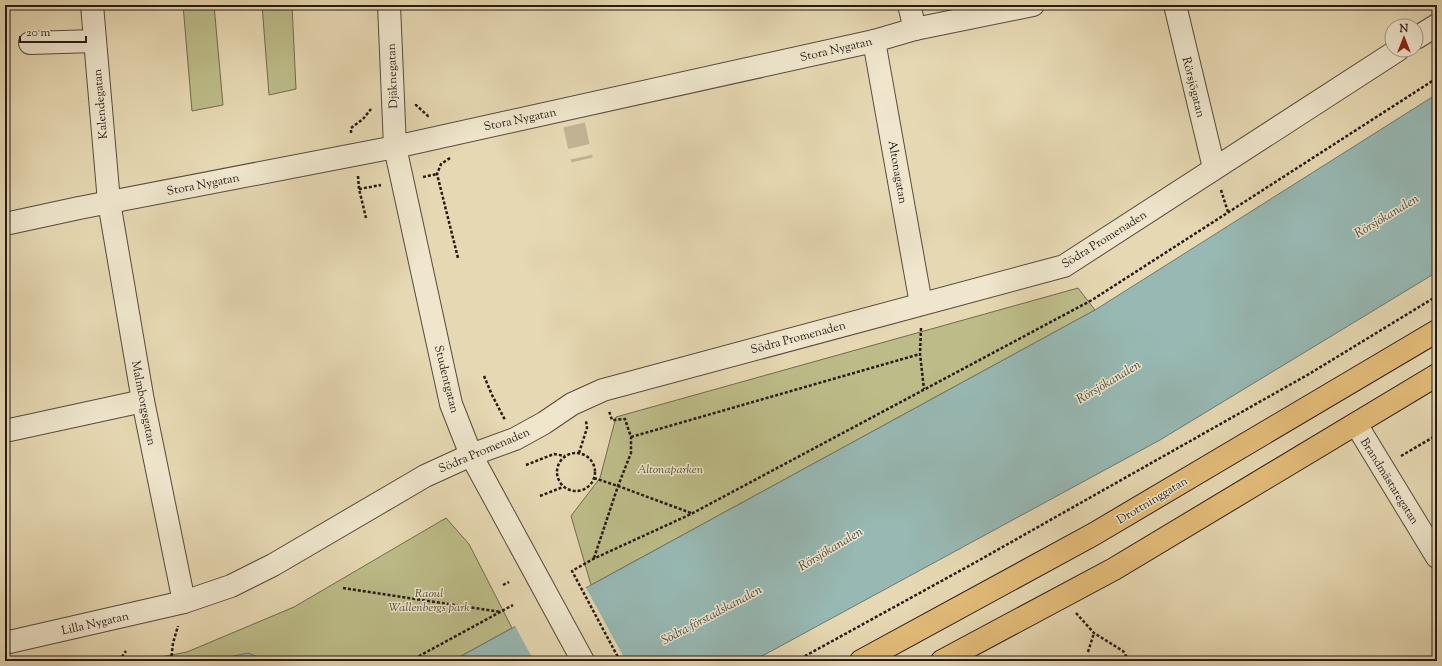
<svg xmlns="http://www.w3.org/2000/svg" width="1442" height="666" font-family="'Sorts Mill Goudy',serif">
<style>
.green{fill:#bcbc88;stroke:#716b4f}
.water{fill:#97b8b3;stroke:#6a7974}
.pier{fill:#e6d8b2}
.lines{fill:none;stroke-linecap:round;stroke-linejoin:round}
.minor-tunnel{stroke:#c0b293;stroke-width:22;stroke-dasharray:22 11;stroke-linecap:butt}
.minor-casing{stroke:#564a3d;stroke-width:24}
.major-casing{stroke:#261a16;stroke-width:24}
.path{stroke:#261a16;stroke-width:2.5;stroke-dasharray:3 2;stroke-linecap:butt}
.minor{stroke:#efe6cd;stroke-width:22}
.major{stroke:#e3bc79;stroke-width:22}
.labels{text-anchor:middle;stroke-width:3;stroke-linejoin:round;paint-order:stroke}
.street-label{font-size:12px;fill:#261a16;stroke:#efe6cd}
.park-label{font-size:12px;font-style:italic;fill:#534b38;stroke:#efe6cd}
.water-label{font-size:13px;font-style:italic;fill:#484945;stroke:#efe6cd}
</style>
<rect width="100%" height="100%" fill="#e6d8b2"/>
<filter id="stains"><feTurbulence type="fractalNoise" baseFrequency=".005" numOctaves="4"/><feColorMatrix values="0 0 0 0 .2 0 0 0 0 .09 0 0 0 0 .02 0 0 0 .5 -.17"/></filter>
<radialGradient id="worn" r=".72"><stop offset=".6" stop-color="#630" stop-opacity="0"/><stop offset="1" stop-color="#630" stop-opacity=".3"/></radialGradient>
<g class="green">
<path d="M183,5H214L223,105L192,111Z"/>
<path d="M262,5H292L296,89L269,95Z"/>
<path d="M1078,288L1095,310L591,585L571,516L600,478L616,417Z"/>
<path d="M446,518L469,544L512,628L452,661H139L187,652L294,607Z"/>
</g>
<g class="water">
<path d="M1437,94V272L1160,440L753,661H452L1095,310Z"/>
<path d="M248,653L268,661H218L220,659Z"/>
</g>
<path class="pier" d="M585,586L626,661H534L514,624Z"/>
<g class="lines">
<path class="minor-tunnel" d="M574,125L582,160"/>
<defs>
<g id="minor">
<path d="M92,5L109,202L143,401L184,602"/>
<path d="M389,5L395,147L451,404L471,455L583,661"/>
<path d="M909,5L915,29"/>
<path d="M1175,5L1214,168"/>
<path d="M1416,38L1437,25"/>
<path d="M874,41L921,304"/>
<path d="M30,43L95,41"/>
<path d="M5,224L79,208L395,147L874,41L915,29L1033,5"/>
<path d="M1356,424L1437,557"/>
<path d="M5,431L143,401"/>
<path d="M5,643L184,602L231,586L273,565L425,476L471,455L515,439L544,423L572,404L603,390L1064,266L1398,50"/>
</g>
<g id="major">
<path d="M861,661L1094,534L1437,331"/>
<path d="M942,661L1114,569L1437,375"/>
</g>
</defs>
<use href="#minor" class="minor-casing"/>
<use href="#major" class="major-casing"/>
<g class="path">
<path d="M416,104V105L428,116H430"/>
<path d="M351,133V128L363,119L371,109"/>
<path d="M450,158L441,164L437,174L458,258"/>
<path d="M358,176L359,189L366,218"/>
<path d="M423,177L437,174"/>
<path d="M359,189L381,185"/>
<path d="M1221,190L1228,212"/>
<path d="M921,328L920,354L924,389"/>
<path d="M484,376L492,395L505,420"/>
<path d="M631,437L920,354"/>
<circle cx="576" cy="472" r="19"/>
<path d="M579,453L587,428L586,421"/>
<path d="M1401,456L1437,435"/>
<path d="M526,465L554,454L565,456"/>
<path d="M594,478L618,486L691,513"/>
<path d="M540,496L563,487"/>
<path d="M594,558L618,486L631,453V437L625,419L612,420L609,411"/>
<path d="M503,585L509,582"/>
<path d="M343,588L501,612"/>
<path d="M1076,613L1094,633L1123,651L1129,661"/>
<path d="M1088,652L1094,633"/>
<path d="M119,661L126,651"/>
<path d="M171,661L173,643L178,626"/>
<path d="M410,661L513,605"/>
<path d="M620,661L572,571L593,559L691,514L1092,300L1437,78"/>
<path d="M796,661L976,562L1309,374L1437,296"/>
</g>
<use href="#minor" class="minor"/>
<use href="#major" class="major"/>
</g>
<g class="labels">
<g class="street-label">
<text transform="translate(836 49) rotate(-13)" y="4">Stora Nygatan</text>
<text transform="translate(392 76) rotate(-92)" y="4">Djäknegatan</text>
<text transform="translate(1194 87) rotate(76)" y="4">Rörsjögatan</text>
<text transform="translate(100 104) rotate(-95)" y="4">Kalendegatan</text>
<text transform="translate(520 119) rotate(-12)" y="4">Stora Nygatan</text>
<text transform="translate(898 172) rotate(80)" y="4">Altonagatan</text>
<text transform="translate(203 184) rotate(-11)" y="4">Stora Nygatan</text>
<text transform="translate(1104 239) rotate(-32)" y="4">Södra Promenaden</text>
<text transform="translate(798 337) rotate(-15)" y="4">Södra Promenaden</text>
<text transform="translate(447 379) rotate(76)" y="4">Studentgatan</text>
<text transform="translate(144 403) rotate(79)" y="4">Malmborgsgatan</text>
<text transform="translate(484 450) rotate(-23)" y="4">Södra Promenaden</text>
<text transform="translate(1390 481) rotate(58)" y="4">Brandmästaregatan</text>
<text transform="translate(1152 500) rotate(-31)" y="4">Drottninggatan</text>
<text transform="translate(95 623) rotate(-13)" y="4">Lilla Nygatan</text>
</g>
<g class="park-label">
<text x="670" y="473">Altonaparken</text>
<text x="429" y="597">Raoul<tspan x="429" dy="14">Wallenbergs park</tspan></text>
</g>
<g class="water-label">
<text transform="translate(1386 215) rotate(-31)" y="5">Rörsjökanalen</text>
<text transform="translate(1108 381) rotate(-31)" y="5">Rörsjökanalen</text>
<text transform="translate(830 548) rotate(-31)" y="5">Rörsjökanalen</text>
<text transform="translate(711 614) rotate(-28)" y="5">Södra förstadskanalen</text>
</g>
</g>
<rect width="1442" height="666" fill="none" stroke="#e6d8b2" stroke-width="20"/>
<rect x="6" y="6" width="1430" height="654" fill="none" stroke="#261a16" stroke-width="2"/>
<rect x="10" y="10" width="1422" height="646" fill="none" stroke="#261a16"/>
<g transform="translate(1404 38)"><circle r="19" fill="#efe6cd" stroke="#9f9484"/>
<path d="M0-3L7 15L0 10L-7 15Z" fill="#8f2418"/>
<text y="-6" font-size="11" font-weight="bold" text-anchor="middle" fill="#261a16">N</text>
</g>
<path d="M20 36v6h66v-6" fill="none" stroke="#261a16" stroke-width="2"/>
<text x="26" y="36" font-size="12" fill="#261a16" stroke="#efe6cd" stroke-width="3" paint-order="stroke">20 m</text>
<rect width="100%" height="100%" filter="url(#stains)"/>
<rect width="100%" height="100%" fill="url(#worn)"/>
</svg>
